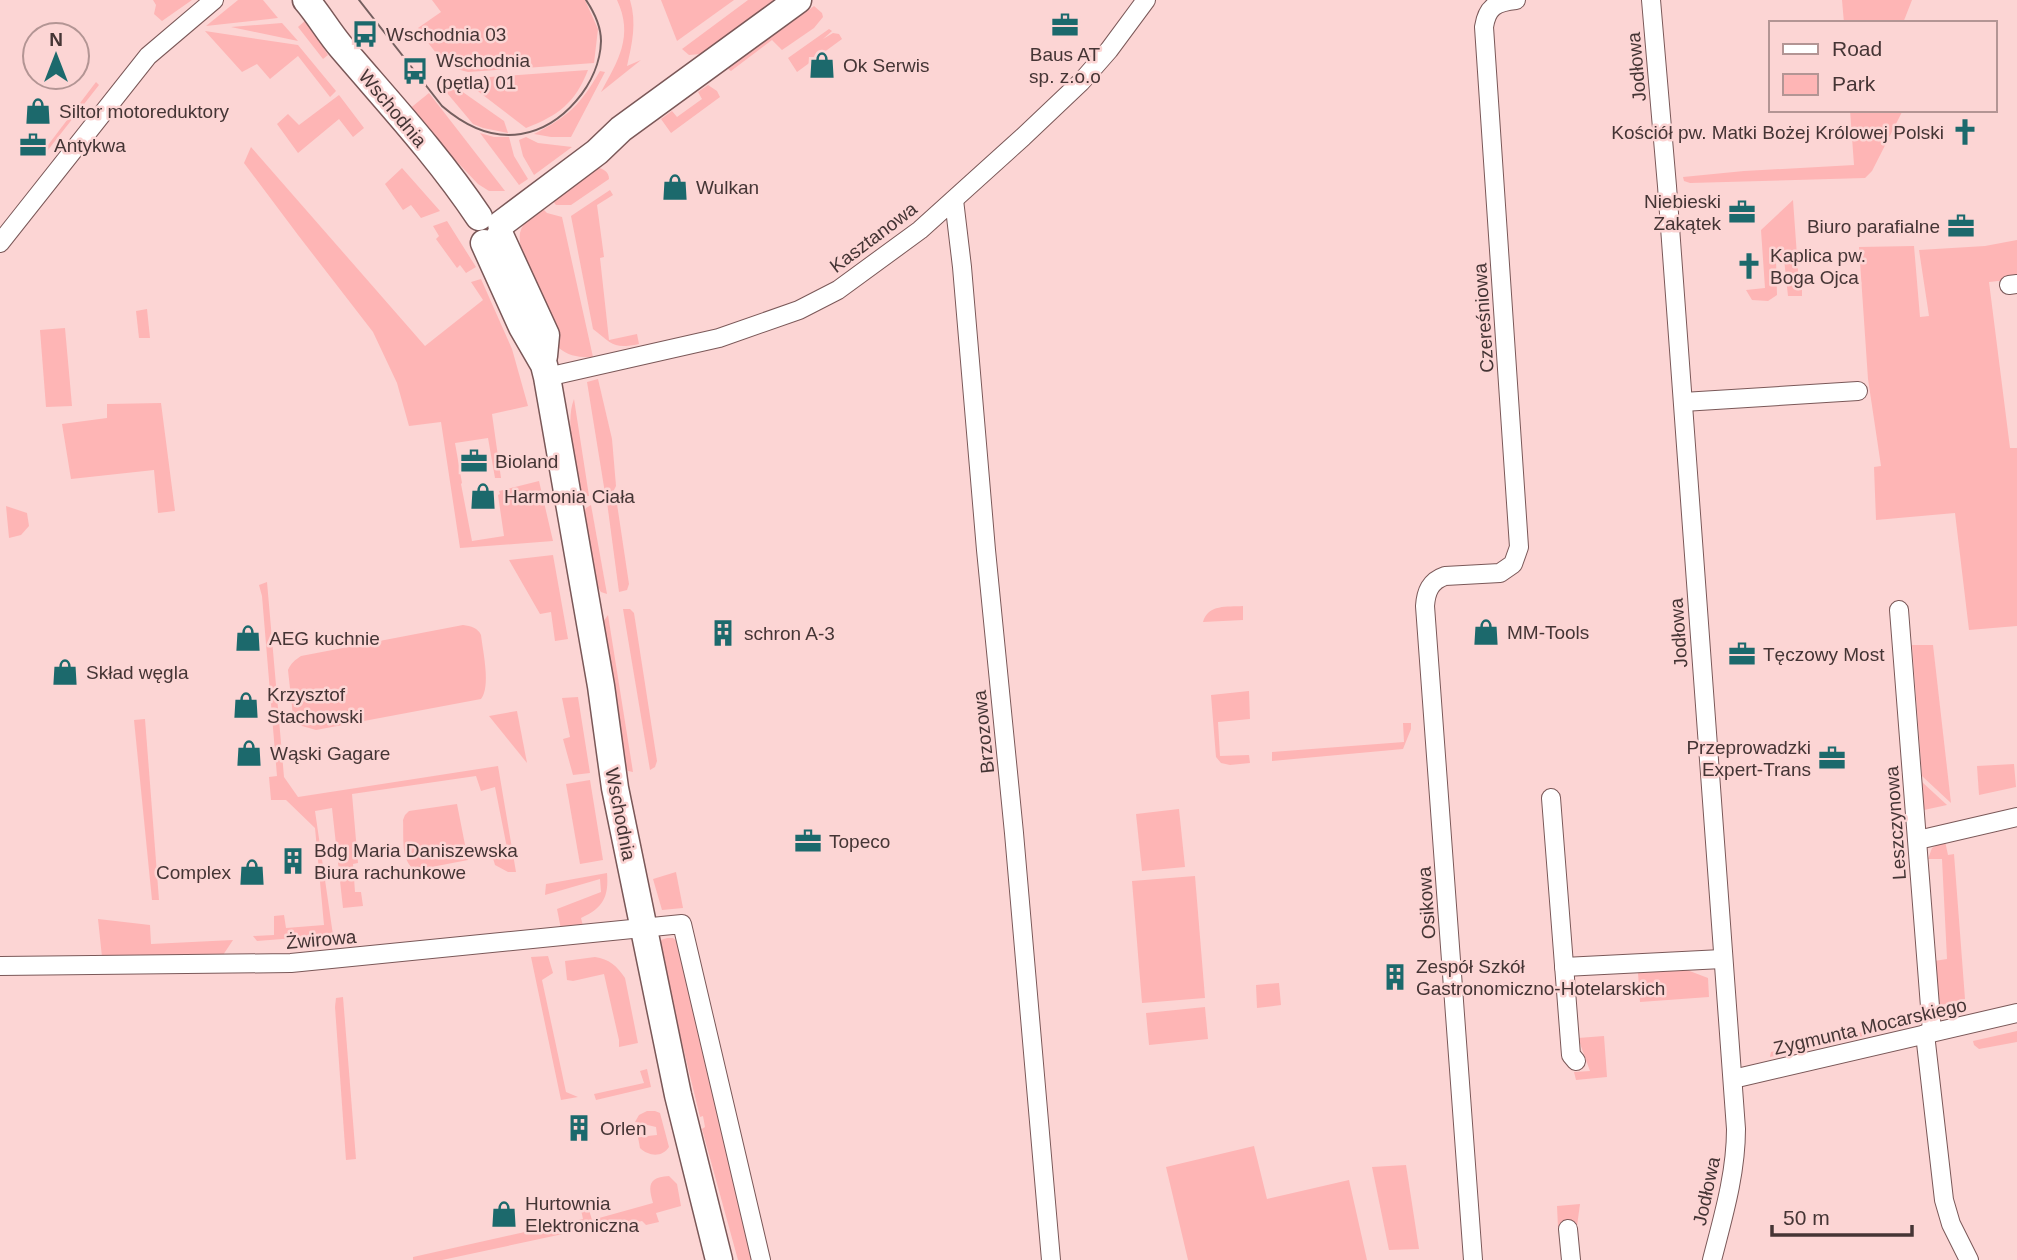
<svg xmlns="http://www.w3.org/2000/svg" width="2017" height="1260" font-family="Arial,sans-serif">
<style>
.green{fill:#feb5b5}
.lines{fill:none;stroke-linecap:round;stroke-linejoin:round}
.street-casing{stroke:#7a5858;stroke-width:20}
.secondary-casing{stroke:#7a5858;stroke-width:29}
.street{stroke:#fff;stroke-width:18}
.secondary{stroke:#fff;stroke-width:26}
.tram{stroke:#755f5f;stroke-width:2}
.labels{text-anchor:middle;stroke-width:5;stroke-linejoin:round;paint-order:stroke}
.poi-label{font-size:19px;fill:#453535;stroke:#fcd5d4;text-anchor:start}
.street-label{font-size:19px;fill:#453535;stroke:#fcd5d4}
</style>
<rect width="100%" height="100%" fill="#fcd5d4"/>
<g class="green">
<path d="M153,0H192L162,21L154,14L156,5Z"/>
<path d="M238,0H263L278,18L206,26Z"/>
<path d="M432,0H585L598,29L594,63L468,72C441,66 433,49 418,28L441,12Z"/>
<path d="M617,0H630C637,23 632,44 627,66L641,60L601,92C618,61 634,36 617,0Z"/>
<path d="M661,0H734L677,41Z"/>
<path d="M748,0H775L701,54L689,55L682,49Z"/>
<path d="M1842,0H1912L1903,23H1844Z"/>
<path d="M814,6L822,13L823,17L814,28L782,50L772,40L731,71L728,69Z"/>
<path d="M306,20L328,55L323,59L298,27Z"/>
<path d="M282,23L298,41L231,27Z"/>
<path d="M829,29L832,31L823,39L833,33L839,34L842,39L797,72L788,58Z"/>
<path d="M205,31L298,45L336,91L330,97L298,56L270,79L257,64L242,72Z"/>
<path d="M588,70C575,103 559,115 526,128L462,79Z"/>
<path d="M600,71L605,72L571,137H551L534,134C569,116 580,105 600,71Z"/>
<path d="M96,82L99,85L44,155L42,153Z"/>
<path d="M708,85L717,91L720,97L671,133L661,119L672,111L677,117L702,99L698,92Z"/>
<path d="M449,86L457,88L504,121L508,133L483,128L473,124L442,87Z"/>
<path d="M429,93L505,191H489L478,184L408,110Z"/>
<path d="M339,95L364,128L353,137L339,119L298,153L277,124L288,114L299,125Z"/>
<path d="M1850,110H1903L1872,171L1865,178L1690,183L1684,181L1683,177L1744,171L1854,165Z"/>
<path d="M480,133L494,137H509L514,156L528,179L519,185Z"/>
<path d="M526,137L538,143L572,147L534,175L523,156L519,140Z"/>
<path d="M251,147L425,346L483,300L471,282L481,279L512,349L528,406L492,414L501,478H495L488,438L455,443L462,483L461,484L472,541L504,536L498,495L500,494L499,491L539,481L553,541L460,548L441,422L409,426L397,383L373,332L298,235L244,163Z"/>
<path d="M595,167C602,168 609,171 609,179L571,205H556L552,200Z"/>
<path d="M402,168L440,211L421,218L411,205L403,210L385,184Z"/>
<path d="M610,190L613,195L597,205L604,257L600,258L609,340L637,334L639,344C614,349 613,345 593,329L571,216Z"/>
<path d="M1793,200L1799,284L1802,285V296H1788L1784,259L1776,260L1777,295L1768,301L1752,300L1746,290L1765,288L1761,230Z"/>
<path d="M541,207L547,213L562,217L593,357C581,358 568,356 559,348C548,329 516,253 520,233C523,221 532,215 541,207Z"/>
<path d="M447,221L476,267L466,273L460,265L457,268L436,239L439,236L433,226Z"/>
<path d="M2017,240V279L1989,282L2010,448H2017V626L1969,630L1955,513L1876,520L1874,467L1881,466L1868,379L1859,247L1914,246L1920,317L1929,316L1919,250L1985,246Z"/>
<path d="M147,309L150,338H139L136,311Z"/>
<path d="M65,328L72,406L46,407L40,330Z"/>
<path d="M598,379L612,439L616,486L613,492L605,493L587,382Z"/>
<path d="M574,399L589,496H582C577,469 564,424 574,399Z"/>
<path d="M161,403L175,511L158,513L154,470L71,479L62,424L107,418V404Z"/>
<path d="M607,502H614L617,504L629,584L627,590L619,592Z"/>
<path d="M591,505L607,594L601,592L597,586L584,512L586,508Z"/>
<path d="M6,506L27,513L29,526L21,535L9,538Z"/>
<path d="M553,555L568,639L555,641L551,612L540,614L509,560Z"/>
<path d="M267,582L284,777L298,797L498,766L516,872H508L495,865L492,855L508,853L495,787L481,791L476,776L352,794L358,863L353,864L355,892H361L363,906L343,908L332,808L315,811L333,935L257,941L253,936L274,935V916L284,915L286,928L324,925L315,828L286,800H271L269,777L277,776L262,596L259,585Z"/>
<path d="M1243,606V620L1203,622C1208,604 1227,607 1243,606Z"/>
<path d="M623,609H630L634,613L657,761L655,767L650,770Z"/>
<path d="M608,615L633,772L628,771L625,768L603,622Z"/>
<path d="M463,625C471,626 478,628 481,635C483,652 491,687 481,699L316,730L302,726L293,716L288,670C291,663 295,660 301,656Z"/>
<path d="M1912,645H1933L1951,803L1922,776Z"/>
<path d="M1249,691L1250,719L1218,722L1220,756L1249,755L1250,763L1230,765L1221,763L1216,757L1211,695Z"/>
<path d="M578,697L590,773L573,775L563,739L570,737L562,698Z"/>
<path d="M517,711L527,763L489,716Z"/>
<path d="M145,719L159,900H152L134,720Z"/>
<path d="M1403,723H1411V729L1403,749L1272,761V752L1404,742Z"/>
<path d="M2014,764L2016,787L1979,795L1977,766Z"/>
<path d="M590,780L603,860L580,864L566,784Z"/>
<path d="M1922,782L1947,805L1924,810Z"/>
<path d="M457,804L468,860L416,870C400,863 404,835 403,820L405,815L409,811Z"/>
<path d="M1179,809L1185,867L1142,871L1136,814Z"/>
<path d="M1945,841L1948,855L1954,854L1965,999L1938,1006L1934,961L1947,959L1942,859H1928L1932,848Z"/>
<path d="M676,872L683,908L662,910L653,879Z"/>
<path d="M607,873C609,897 603,908 581,918L583,926L561,929L557,909L601,892L600,879L545,895L546,884Z"/>
<path d="M1195,876L1205,998L1142,1003L1132,881Z"/>
<path d="M98,919L150,925L151,944L233,940L223,955L102,957Z"/>
<path d="M667,938H673L678,942L752,1260H738L702,1129L705,1127L703,1116L700,1117L659,948L661,940Z"/>
<path d="M548,956L553,973L542,980L566,1092L578,1097L561,1100L531,957Z"/>
<path d="M595,957C609,959 617,966 625,978L638,1043L619,1047V1040L604,974L573,981L567,980L565,961Z"/>
<path d="M1687,970L1708,978L1709,997L1640,1002L1638,973Z"/>
<path d="M1279,983L1281,1005L1257,1008L1256,985Z"/>
<path d="M343,997L356,1159L346,1160L335,1007L336,998Z"/>
<path d="M1205,1007L1208,1039L1149,1045L1146,1013Z"/>
<path d="M1918,1020L1912,1025L1770,1057L1771,1052Z"/>
<path d="M2017,1031V1042L1979,1049L1974,1045L1973,1041Z"/>
<path d="M1604,1036L1607,1077L1576,1080L1574,1072L1590,1071L1578,1038Z"/>
<path d="M647,1069L651,1087L596,1100L594,1094L644,1083L640,1071Z"/>
<path d="M647,1111H655L660,1113L669,1147C662,1158 648,1156 640,1148L638,1137L657,1135L656,1127L635,1122L639,1115Z"/>
<path d="M1254,1146L1267,1199L1349,1180L1367,1260H1188L1166,1167Z"/>
<path d="M1406,1165L1419,1249L1389,1250L1372,1167Z"/>
<path d="M669,1176L677,1184L681,1206L656,1213L659,1222L646,1225L642,1221L620,1226L619,1222L442,1260H413V1257L583,1219L580,1205L587,1203L592,1220L653,1203C648,1186 648,1177 669,1176Z"/>
<path d="M1580,1204L1577,1226L1558,1227L1557,1206Z"/>
</g>
<g class="lines">
<defs>
<g id="street">
<path d="M1651,0L1667,186L1736,1129C1736,1174 1723,1217 1712,1260"/>
<path d="M954,200L962,267L986,550L1014,833L1051,1260"/>
<path d="M0,243L148,56L214,0"/>
<path d="M2009,285L2017,284"/>
<path d="M547,377L719,338L799,310L838,290L920,230L1023,137L1081,82L1109,50L1146,0"/>
<path d="M1683,402L1858,391"/>
<path d="M1899,610L1932,1032"/>
<path d="M1551,798L1571,1055L1576,1061"/>
<path d="M1918,840L2017,817"/>
<path d="M0,966L291,963L682,924L761,1260"/>
<path d="M1564,967L1722,959"/>
<path d="M1925,1034L1944,1200L1951,1224L1969,1260"/>
<path d="M1733,1079L2017,1013"/>
<path d="M1568,1229L1571,1260"/>
<path d="M1473,1260L1425,606C1426,592 1430,581 1445,576L1500,573L1513,564L1519,547L1484,27C1487,7 1496,2 1516,0"/>
</g>
<g id="secondary">
<path d="M306,0C319,15 329,33 342,48C389,103 439,157 479,217"/>
<path d="M501,224L597,152L621,129L798,0"/>
<path d="M500,235L546,335L544,356"/>
<path d="M484,243L522,327L544,365L547,377L601,686L615,788L678,1095L719,1260"/>
</g>
</defs>
<use href="#street" class="street-casing"/>
<use href="#secondary" class="secondary-casing"/>
<use href="#street" class="street"/>
<use href="#secondary" class="secondary"/>
<path class="tram" d="M359,0L442,106C464,125 491,139 521,134C563,127 600,83 601,41C601,26 594,12 586,0"/>
</g>
<defs>
<symbol id="office-bare" viewBox="-9 -9 18 18"><path d="M-6-3h4V-5.5h4V-3h4V5H-6ZM-1-4.5V-3h2v-1.5ZM-6 0V1H6V0Z" fill="#1c696c" stroke="#fcd5d4" stroke-width="2.5" paint-order="stroke"/></symbol>
<symbol id="bus-bare" viewBox="-9 -9 18 18"><path d="M-5-6H5V4H4V6H2V4H-2V6H-4V4H-5ZM-3.5-4V0h7V-4ZM-3.5 1.2v1.5H-2V1.2ZM2 1.2v1.5H3.5V1.2Z" fill="#1c696c" stroke="#fcd5d4" stroke-width="2.5" paint-order="stroke"/></symbol>
<symbol id="shop-bare" viewBox="-9 -9 18 18"><path d="M-5-2.5h2.3a2.7 3.5 0 0 1 5.4 0H5L5.5 6h-11ZM-1.5-2.5h3a1.5 2.3 0 0 0-3 0Z" fill="#1c696c" stroke="#fcd5d4" stroke-width="2.5" paint-order="stroke"/></symbol>
<symbol id="church-bare" viewBox="-9 -9 18 18"><path d="M-1.2-6h2.4v3.5h3.3v2.4h-3.3V6h-2.4V-.1h-3.3v-2.4h3.3Z" fill="#1c696c" stroke="#fcd5d4" stroke-width="2.5" paint-order="stroke"/></symbol>
<symbol id="building-bare" viewBox="-9 -9 18 18"><path d="M-4-6H4V6H1V3H-1V6H-4ZM-2.5-4.3h1.7v1.8h-1.7ZM.8-4.3h1.7v1.8H.8ZM-2.5-1h1.7V.8h-1.7ZM.8-1h1.7V.8H.8Z" fill="#1c696c" stroke="#fcd5d4" stroke-width="2.5" paint-order="stroke"/></symbol>
</defs>
<g fill-rule="evenodd">
<use href="#office-bare" x="1046" y="6" width="38" height="38"/>
<use href="#bus-bare" x="346" y="15" width="38" height="38"/>
<use href="#shop-bare" x="803" y="46" width="38" height="38"/>
<use href="#bus-bare" x="396" y="52" width="38" height="38"/>
<use href="#shop-bare" x="19" y="92" width="38" height="38"/>
<use href="#church-bare" x="1946" y="113" width="38" height="38"/>
<use href="#office-bare" x="14" y="126" width="38" height="38"/>
<use href="#shop-bare" x="656" y="168" width="38" height="38"/>
<use href="#office-bare" x="1723" y="193" width="38" height="38"/>
<use href="#office-bare" x="1942" y="207" width="38" height="38"/>
<use href="#church-bare" x="1730" y="247" width="38" height="38"/>
<use href="#office-bare" x="455" y="442" width="38" height="38"/>
<use href="#shop-bare" x="464" y="477" width="38" height="38"/>
<use href="#shop-bare" x="1467" y="613" width="38" height="38"/>
<use href="#building-bare" x="704" y="614" width="38" height="38"/>
<use href="#shop-bare" x="229" y="619" width="38" height="38"/>
<use href="#office-bare" x="1723" y="635" width="38" height="38"/>
<use href="#shop-bare" x="46" y="653" width="38" height="38"/>
<use href="#shop-bare" x="227" y="686" width="38" height="38"/>
<use href="#shop-bare" x="230" y="734" width="38" height="38"/>
<use href="#office-bare" x="1813" y="739" width="38" height="38"/>
<use href="#office-bare" x="789" y="822" width="38" height="38"/>
<use href="#building-bare" x="274" y="842" width="38" height="38"/>
<use href="#shop-bare" x="233" y="853" width="38" height="38"/>
<use href="#building-bare" x="1376" y="958" width="38" height="38"/>
<use href="#building-bare" x="560" y="1109" width="38" height="38"/>
<use href="#shop-bare" x="485" y="1195" width="38" height="38"/>
</g>
<g class="labels">
<g class="poi-label">
<text x="386" y="41">Wschodnia 03</text>
<text x="1065" y="61" text-anchor="middle">Baus AT<tspan x="1065" dy="22">sp. z.o.o</tspan></text>
<text x="436" y="67">Wschodnia<tspan x="436" dy="22">(pętla) 01</tspan></text>
<text x="843" y="72">Ok Serwis</text>
<text x="59" y="118">Siltor motoreduktory</text>
<text x="1944" y="139" text-anchor="end">Kościół pw. Matki Bożej Królowej Polski</text>
<text x="54" y="152">Antykwa</text>
<text x="696" y="194">Wulkan</text>
<text x="1721" y="208" text-anchor="end">Niebieski<tspan x="1721" dy="22">Zakątek</tspan></text>
<text x="1940" y="233" text-anchor="end">Biuro parafialne</text>
<text x="1770" y="262">Kaplica pw.<tspan x="1770" dy="22">Boga Ojca</tspan></text>
<text x="495" y="468">Bioland</text>
<text x="504" y="503">Harmonia Ciała</text>
<text x="1507" y="639">MM-Tools</text>
<text x="744" y="640">schron A-3</text>
<text x="269" y="645">AEG kuchnie</text>
<text x="1763" y="661">Tęczowy Most</text>
<text x="86" y="679">Skład węgla</text>
<text x="267" y="701">Krzysztof<tspan x="267" dy="22">Stachowski</tspan></text>
<text x="1811" y="754" text-anchor="end">Przeprowadzki<tspan x="1811" dy="22">Expert-Trans</tspan></text>
<text x="270" y="760">Wąski Gagare</text>
<text x="829" y="848">Topeco</text>
<text x="314" y="857">Bdg Maria Daniszewska<tspan x="314" dy="22">Biura rachunkowe</tspan></text>
<text x="231" y="879" text-anchor="end">Complex</text>
<text x="1416" y="973">Zespół Szkół<tspan x="1416" dy="22">Gastronomiczno-Hotelarskich</tspan></text>
<text x="600" y="1135">Orlen</text>
<text x="525" y="1210">Hurtownia<tspan x="525" dy="22">Elektroniczna</tspan></text>
</g>
<g class="street-label">
<text transform="translate(1636 67) rotate(-95)" y="7">Jodłowa</text>
<text transform="translate(393 108) rotate(50)" y="7">Wschodnia</text>
<text transform="translate(873 237) rotate(-37)" y="7">Kasztanowa</text>
<text transform="translate(1483 318) rotate(-94)" y="7">Czereśniowa</text>
<text transform="translate(1678 633) rotate(-94)" y="7">Jodłowa</text>
<text transform="translate(983 732) rotate(-96)" y="7">Brzozowa</text>
<text transform="translate(621 814) rotate(79)" y="7">Wschodnia</text>
<text transform="translate(1895 823) rotate(-94)" y="7">Leszczynowa</text>
<text transform="translate(1426 903) rotate(-94)" y="7">Osikowa</text>
<text transform="translate(321 939) rotate(-5)" y="7">Żwirowa</text>
<text transform="translate(1870 1026) rotate(-13)" y="7">Zygmunta Mocarskiego</text>
<text transform="translate(1706 1191) rotate(-78)" y="7">Jodłowa</text>
</g>
</g>
<rect x="1769" y="21" width="228" height="91" fill="#fcd5d4" stroke="#b39594" stroke-width="2"/>
<rect x="1783" y="44" width="35" height="10" fill="#ffffff" stroke="#b39594" stroke-width="2"/>
<text x="1832" y="56" font-size="21" fill="#453535">Road</text>
<rect x="1783" y="74" width="35" height="21" fill="#feb5b5" stroke="#b39594" stroke-width="2"/>
<text x="1832" y="91" font-size="21" fill="#453535">Park</text>
<g transform="translate(56 56)"><circle r="33" fill="#fcd5d4" stroke="#b39594" stroke-width="2"/>
<path d="M0-5L12 26L0 18L-12 26Z" fill="#1c696c"/>
<text y="-10" font-size="19" font-weight="bold" text-anchor="middle" fill="#453535">N</text>
</g>
<path d="M1772 1225v10h140v-10" fill="none" stroke="#453535" stroke-width="3.5"/>
<text x="1783" y="1225" font-size="21" fill="#453535" stroke="#fcd5d4" stroke-width="5" paint-order="stroke">50 m</text>
</svg>
